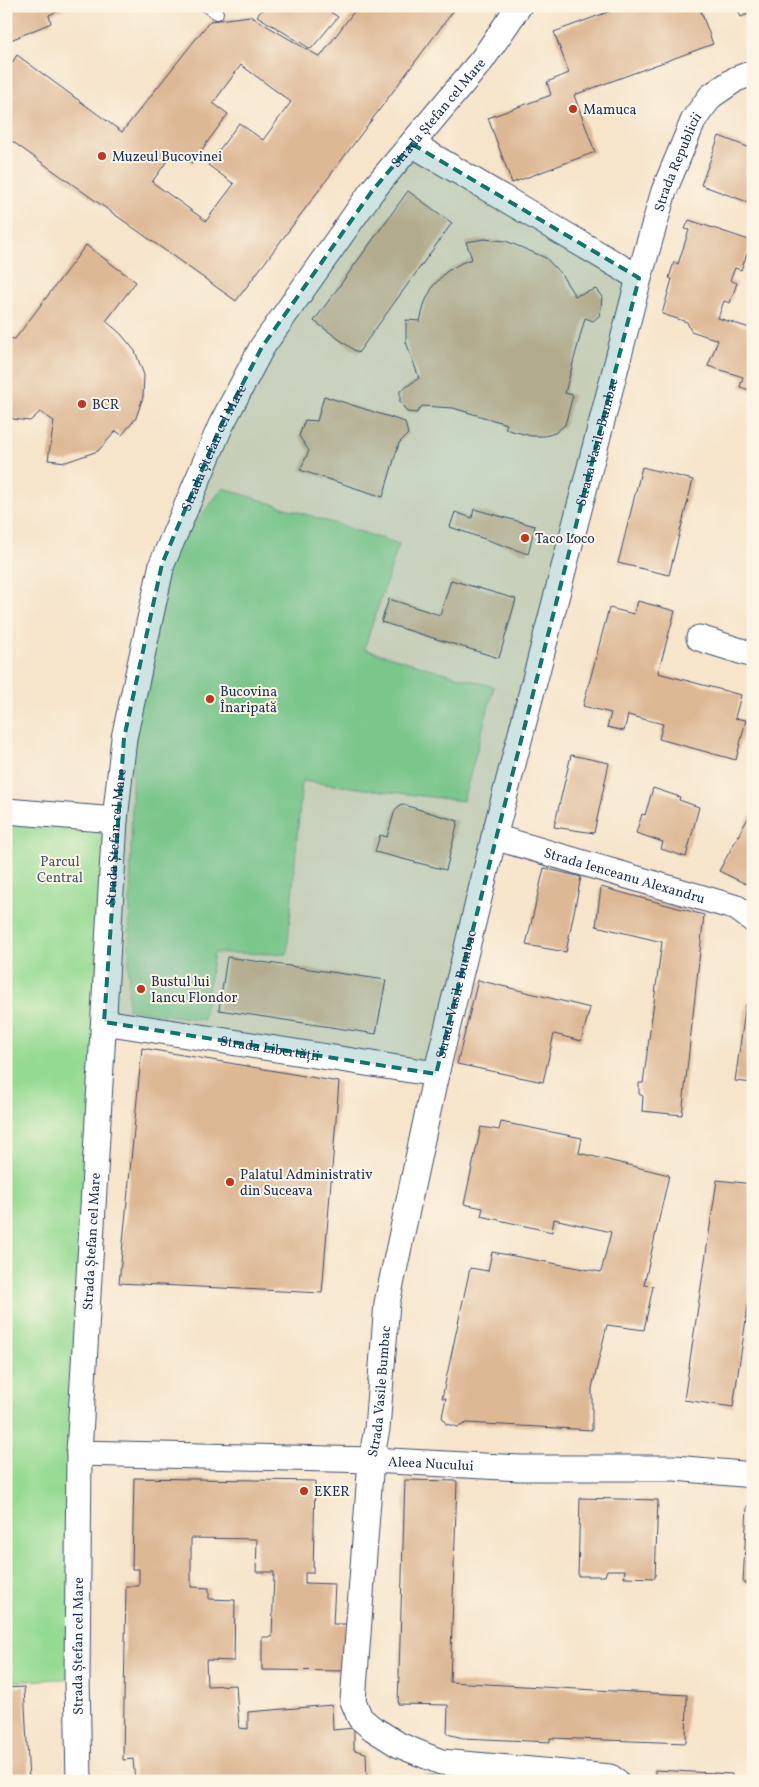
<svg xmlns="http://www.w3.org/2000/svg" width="759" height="1787" font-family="Vollkorn,serif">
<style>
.green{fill:#95da93;stroke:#588478}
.building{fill:#ddb895;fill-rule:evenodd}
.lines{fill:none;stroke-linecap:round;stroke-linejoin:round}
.lane-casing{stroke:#3c4a6e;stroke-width:14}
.street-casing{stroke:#3c4a6e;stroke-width:27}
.lane{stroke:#fff;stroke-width:12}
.street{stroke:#fff;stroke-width:25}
.marked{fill:#0f766e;fill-opacity:0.2;stroke:#0f766e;stroke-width:4;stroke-dasharray:10 6;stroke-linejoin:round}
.poi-dot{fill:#c8321e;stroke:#fcf5e5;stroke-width:2}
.labels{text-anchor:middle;stroke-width:4;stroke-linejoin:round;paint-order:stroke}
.poi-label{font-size:14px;fill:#1b2f5e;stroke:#fcf5e5;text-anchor:start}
.street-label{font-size:14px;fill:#1b2f5e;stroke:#fcf5e5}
.park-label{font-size:14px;fill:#3a5a6b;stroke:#fcf5e5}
</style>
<rect width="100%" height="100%" fill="#fcf5e5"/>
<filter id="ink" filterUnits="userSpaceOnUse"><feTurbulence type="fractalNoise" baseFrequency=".02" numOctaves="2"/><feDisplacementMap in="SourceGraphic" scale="10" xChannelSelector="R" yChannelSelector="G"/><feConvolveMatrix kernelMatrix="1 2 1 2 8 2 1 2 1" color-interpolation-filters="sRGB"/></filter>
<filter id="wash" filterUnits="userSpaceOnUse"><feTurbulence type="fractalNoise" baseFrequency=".0096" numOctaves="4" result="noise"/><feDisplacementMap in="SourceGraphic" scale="20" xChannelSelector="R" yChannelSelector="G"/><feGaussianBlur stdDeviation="1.12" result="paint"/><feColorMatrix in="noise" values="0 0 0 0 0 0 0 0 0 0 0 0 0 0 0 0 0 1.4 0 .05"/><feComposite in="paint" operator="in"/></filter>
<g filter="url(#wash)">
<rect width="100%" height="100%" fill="#f6e4cb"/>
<g class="green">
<path d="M223,488L399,544L364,649L494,687L463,801L302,781L287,954L214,953L203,1020L128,1009L134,695L162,564Z"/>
<path d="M6,811L115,820L77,1678L6,1682Z"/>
<path d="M423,1776L482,1781H423Z"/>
</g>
<g id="blocks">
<g class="building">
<path d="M70,6L49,15L51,23L6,42V7Z"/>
<path d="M265,6H322L338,17L311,49L257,16Z"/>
<path d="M358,6H457L236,301L6,137V72L17,55L122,132L210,21L250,16L320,57ZM241,65L291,102L263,140L239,123L208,165L234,184L206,221L152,182L175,150L192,163L228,114L213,103Z"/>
<path d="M624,6H699L713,44L574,95L595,152L512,183L488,118L551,95L547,82L569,73L554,32Z"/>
<path d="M736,6H753V12L741,17Z"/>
<path d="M719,136L753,149V204L701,185Z"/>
<path d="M408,191L452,223L358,353L314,321Z"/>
<path d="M689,220L752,241L741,270L735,268L730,280L737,283L730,303L724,301L718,318L753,329V391L740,387L743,377L708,366L718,340L691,331L687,322L662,314L672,279L669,278L674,262L678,264L689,230L685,229Z"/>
<path d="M484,239L506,241L546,258L561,274L575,296L596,289L602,297L601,308L599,316L593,321L585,318L565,393L573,395L565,425L555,433L545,436H531L505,429L507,424L453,408L422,406L417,413L407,412L400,402V391L419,378L406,342V320L420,321L425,302L433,286L446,272L461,263L472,259L466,242Z"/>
<path d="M86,245L136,282L106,321L121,334L135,351L144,375L143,397L136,418L122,435L116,431L98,451L66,462L48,460L54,421L40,412L30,421L13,419L6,409V338L15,339Z"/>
<path d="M324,396L405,422L408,434L399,443L383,497L300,470L309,451L299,436L305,420L317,421Z"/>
<path d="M642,467L693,480L669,575L618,563Z"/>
<path d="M474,509L535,526L528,554L450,527L455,512L472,518Z"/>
<path d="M451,580L516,599L499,658L381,622L389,599L440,615Z"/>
<path d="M638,601L675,611L658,673L741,695L735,718L746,720L736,760L659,739L663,724L628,715L624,731L607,727L611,713L583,706L609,608L634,614Z"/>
<path d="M571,755L609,763L594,833L554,827Z"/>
<path d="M653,788L680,797L679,800L699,807L686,857L661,849L663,842L636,833L642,814L645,815Z"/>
<path d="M401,804L458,821L446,870L375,852L380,835L387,837L395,810Z"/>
<path d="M753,809V872L746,884L719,871Z"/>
<path d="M544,868L581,877L566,952L526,945Z"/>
<path d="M601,887L704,915L682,1115L642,1111L643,1096L639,1094V1083H643L662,942L596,926Z"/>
<path d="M227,957L386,980L376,1034L219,1010Z"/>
<path d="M478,980L590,1008L581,1041L554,1034L543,1082L457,1064Z"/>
<path d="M746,1004L753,1005V1083L735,1081Z"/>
<path d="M142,1048L339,1082L322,1293L119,1283Z"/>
<path d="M501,1122L582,1138L579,1153L669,1175L644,1285L653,1286L644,1330L607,1325L592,1388V1430L467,1423L458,1427L446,1424L442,1417L446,1398H442L470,1268L488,1271L492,1252L601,1272L611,1232L554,1219L552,1232L481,1216L483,1208L464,1204L481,1127L499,1130Z"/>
<path d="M717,1180L753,1184V1272L733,1407L684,1400Z"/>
<path d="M134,1478L315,1481L313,1573H305V1583L335,1584L333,1624H347L346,1671L262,1670V1637H272L274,1572H256L257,1539L191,1538V1587L209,1588V1599L235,1600L234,1661L206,1660L207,1686L236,1685L239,1728L248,1729V1712L332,1705L333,1730L354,1728V1750L366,1753L367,1781H135L133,1759L123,1760L126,1586H139V1569H132Z"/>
<path d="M405,1480L457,1481L450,1682L687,1695L686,1743L550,1738V1742L463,1738L447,1734L448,1705L398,1704Z"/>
<path d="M580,1498L658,1500L655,1578L624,1577L625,1570H607L605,1576H578Z"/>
<path d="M747,1506H753V1583H743Z"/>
<path d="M24,1687L29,1781H6V1688Z"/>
<path d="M655,1770L732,1774V1781H655Z"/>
</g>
</g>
</g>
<g filter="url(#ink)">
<use href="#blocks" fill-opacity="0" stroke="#3c4a6e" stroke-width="1"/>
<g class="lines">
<defs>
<path id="lane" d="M207,6L217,13"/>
<g id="street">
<path d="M412,144L639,278"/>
<path d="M699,638L753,655"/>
<path d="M6,811L115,820"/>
<path id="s1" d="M494,837L737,908L753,920"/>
<path id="s2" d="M104,1022L436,1074"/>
<path id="s3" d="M79,1453L371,1460L521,1468H675L753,1475"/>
<path id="s4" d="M79,1781L77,1678L79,1453L115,820L124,738L162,564L221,425L262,347L372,191L482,60L519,6"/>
<path id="s5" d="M616,1781L610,1777L441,1762L399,1745L372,1728L360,1718L353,1701L371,1460L377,1429L387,1303L436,1074L494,837L639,278L664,191L694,119L711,96L736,79L753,73"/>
</g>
</defs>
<use href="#lane" class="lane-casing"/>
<use href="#street" class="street-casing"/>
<use href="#lane" class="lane"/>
<use href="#street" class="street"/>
</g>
</g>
<path class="marked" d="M412,144L639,278L436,1074L104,1022L124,738L162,564L221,425L262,347L372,191Z"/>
<g class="poi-dot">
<circle cx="573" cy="109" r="5"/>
<circle cx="102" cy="156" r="5"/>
<circle cx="82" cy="404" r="5"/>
<circle cx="525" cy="538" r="5"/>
<circle cx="210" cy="699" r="5"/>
<circle cx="141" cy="989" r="5"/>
<circle cx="230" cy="1182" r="5"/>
<circle cx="304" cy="1491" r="5"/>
</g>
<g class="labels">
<g class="poi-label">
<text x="583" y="114">Mamuca</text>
<text x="112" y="161">Muzeul Bucovinei</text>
<text x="92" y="409">BCR</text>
<text x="535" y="543">Taco Loco</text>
<text x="220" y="696">Bucovina<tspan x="220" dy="16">Înaripată</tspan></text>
<text x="151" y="986">Bustul lui<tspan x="151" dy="16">Iancu Flondor</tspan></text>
<text x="240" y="1179">Palatul Administrativ<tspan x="240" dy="16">din Suceava</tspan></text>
<text x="314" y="1496">EKER</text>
</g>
<g class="street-label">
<text dy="5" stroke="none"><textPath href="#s4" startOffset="1755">Strada Ștefan cel Mare</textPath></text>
<text dy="5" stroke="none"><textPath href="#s5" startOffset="1866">Strada Republicii</textPath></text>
<text dy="5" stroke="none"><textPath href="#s5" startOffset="1574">Strada Vasile Bumbac</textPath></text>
<text dy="5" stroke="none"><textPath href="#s4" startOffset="1350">Strada Ștefan cel Mare</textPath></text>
<text dy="5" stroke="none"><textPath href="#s4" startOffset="945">Strada Ștefan cel Mare</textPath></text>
<text dy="5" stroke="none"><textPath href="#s1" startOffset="136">Strada Ienceanu Alexandru</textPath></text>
<text dy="5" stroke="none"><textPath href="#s5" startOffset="1004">Strada Vasile Bumbac</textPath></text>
<text dy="5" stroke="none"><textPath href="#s2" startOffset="168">Strada Libertății</textPath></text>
<text dy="5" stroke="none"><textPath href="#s4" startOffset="540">Strada Ștefan cel Mare</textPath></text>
<text dy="5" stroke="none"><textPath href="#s5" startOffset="599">Strada Vasile Bumbac</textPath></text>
<text dy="5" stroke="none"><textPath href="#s3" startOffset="352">Aleea Nucului</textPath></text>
<text dy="5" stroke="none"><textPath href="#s4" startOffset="135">Strada Ștefan cel Mare</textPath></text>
</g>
<g class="park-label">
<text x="60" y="866">Parcul<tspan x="60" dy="16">Central</tspan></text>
</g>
</g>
<rect width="759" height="1787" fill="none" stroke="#fcf5e5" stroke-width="25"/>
</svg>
